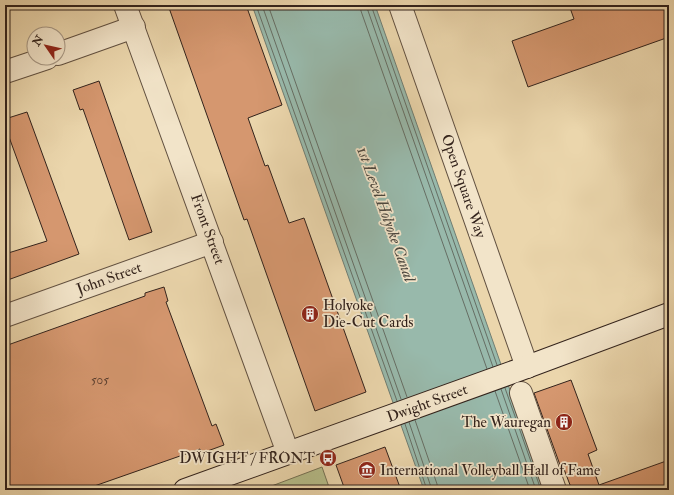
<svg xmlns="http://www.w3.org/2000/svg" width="674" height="495" font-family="'IM FELL Double Pica',serif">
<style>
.green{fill:#b6be8a;stroke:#747053}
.water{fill:#98b9ab;stroke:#707d72}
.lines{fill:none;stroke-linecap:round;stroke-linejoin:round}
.shore{stroke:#666e64;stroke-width:1}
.building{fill:#d5976f;stroke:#33231c}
.street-casing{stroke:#615040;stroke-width:24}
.secondary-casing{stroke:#33231c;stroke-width:24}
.street{stroke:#f2e4c9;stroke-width:22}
.secondary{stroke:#f2e4c9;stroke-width:22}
.labels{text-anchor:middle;stroke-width:3.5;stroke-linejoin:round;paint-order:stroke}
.number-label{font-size:13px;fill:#5c4031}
.street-label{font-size:15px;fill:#33231c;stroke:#f2e4c9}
.poi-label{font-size:15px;fill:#33231c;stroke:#f2e4c9;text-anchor:start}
.water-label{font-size:16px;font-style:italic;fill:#4c4840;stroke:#f2e4c9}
</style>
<rect width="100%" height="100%" fill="#ebd6ac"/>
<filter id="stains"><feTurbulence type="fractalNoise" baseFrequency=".005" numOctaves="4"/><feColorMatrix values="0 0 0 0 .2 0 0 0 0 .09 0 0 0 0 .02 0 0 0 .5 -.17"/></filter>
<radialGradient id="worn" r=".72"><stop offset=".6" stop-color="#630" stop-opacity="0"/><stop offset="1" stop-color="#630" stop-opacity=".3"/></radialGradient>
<path class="green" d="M322,467L330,490H261Z"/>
<path class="water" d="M252,5H375L545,490H424Z"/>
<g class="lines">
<g class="shore">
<path d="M256,5L397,401"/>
<path d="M262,5L401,399"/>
<path d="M268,5L407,397"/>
<path d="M360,5L361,11L487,369"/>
<path d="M366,5L493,367"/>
<path d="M371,5L497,365"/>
<path d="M505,388L541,490"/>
<path d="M501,389L536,490"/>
<path d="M495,391L530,490"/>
<path d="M415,420L437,484L438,490"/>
<path d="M409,422L432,490"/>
<path d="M405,424L427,490"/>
</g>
</g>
<g class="building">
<path d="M168,5H246L282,105L248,118L265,166L268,165L289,223L304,218L366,392L315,411L247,219L244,220Z"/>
<path d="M569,5H669V37L528,87L512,41L574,19Z"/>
<path d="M99,81L152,232L129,240L83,109L80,110L73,90Z"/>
<path d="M27,112L79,254L5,281V254L47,241L5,126V119Z"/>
<path d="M164,287L168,301L166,302L212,426L216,424L224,445L202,453L200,449L83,490H5V346L145,296V293Z"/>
<path d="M571,380L597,450L588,454L599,485L669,460V490H572L562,464L560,465L534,393Z"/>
<path d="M385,447L401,490H345L336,465Z"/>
</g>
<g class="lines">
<defs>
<g id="street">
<path d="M125,5L288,453"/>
<path d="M400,5L527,367"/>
<path d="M58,54L134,27"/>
<path d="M5,72L47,58"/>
<path d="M5,316L212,242"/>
<path d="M521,393L555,490"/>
</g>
<path id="secondary" d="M185,490L516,371L669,314"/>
</defs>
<use href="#street" class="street-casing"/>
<use href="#secondary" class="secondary-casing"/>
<use href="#street" class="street"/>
<use href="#secondary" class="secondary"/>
</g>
<defs>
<symbol id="building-disc" viewBox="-11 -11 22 22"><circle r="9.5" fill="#8f2418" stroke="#f2e4c9"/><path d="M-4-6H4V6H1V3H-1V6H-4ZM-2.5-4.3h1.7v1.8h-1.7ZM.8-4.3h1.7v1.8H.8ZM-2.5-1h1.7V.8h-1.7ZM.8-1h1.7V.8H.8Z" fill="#fff"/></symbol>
<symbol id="bus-disc" viewBox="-11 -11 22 22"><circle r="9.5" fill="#8f2418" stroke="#f2e4c9"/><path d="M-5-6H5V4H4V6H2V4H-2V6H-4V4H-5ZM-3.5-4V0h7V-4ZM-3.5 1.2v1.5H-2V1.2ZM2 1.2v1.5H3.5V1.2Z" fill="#fff"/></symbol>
<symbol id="museum-disc" viewBox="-11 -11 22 22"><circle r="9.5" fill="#8f2418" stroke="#f2e4c9"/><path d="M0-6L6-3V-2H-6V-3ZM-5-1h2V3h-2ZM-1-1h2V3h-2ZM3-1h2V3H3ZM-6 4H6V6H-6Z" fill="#fff"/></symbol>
</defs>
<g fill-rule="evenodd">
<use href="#building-disc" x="300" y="304" width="20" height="20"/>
<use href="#building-disc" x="554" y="412" width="20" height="20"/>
<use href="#bus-disc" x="318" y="448" width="20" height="20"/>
<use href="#museum-disc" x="357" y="460" width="20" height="20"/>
</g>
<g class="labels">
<g class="number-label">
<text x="100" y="384">505</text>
</g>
<g class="street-label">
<text transform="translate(464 186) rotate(71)" y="5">Open Square Way</text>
<text transform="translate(208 229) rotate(70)" y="5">Front Street</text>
<text transform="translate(109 278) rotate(-20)" y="5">John Street</text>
<text transform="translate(427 403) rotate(-20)" y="5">Dwight Street</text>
</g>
<g class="poi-label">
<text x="323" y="310">Holyoke<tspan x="323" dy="17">Die-Cut Cards</tspan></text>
<text x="551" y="427" text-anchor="end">The Wauregan</text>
<text x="315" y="463" text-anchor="end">DWIGHT / FRONT</text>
<text x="380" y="475">International Volleyball Hall of Fame</text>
</g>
<g class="water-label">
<text transform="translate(387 214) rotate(70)" y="6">1st Level Holyoke Canal</text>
</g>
</g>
<rect width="674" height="495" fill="none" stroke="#ebd6ac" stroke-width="20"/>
<rect x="6" y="6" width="662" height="483" fill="none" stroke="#33231c" stroke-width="2"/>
<rect x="10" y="10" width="654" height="475" fill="none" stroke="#33231c"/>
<g transform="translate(46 46) rotate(304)"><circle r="19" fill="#f2e4c9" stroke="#a69784"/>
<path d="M0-3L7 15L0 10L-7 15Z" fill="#8f2418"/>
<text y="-6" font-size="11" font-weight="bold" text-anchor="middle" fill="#33231c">N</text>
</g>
<rect width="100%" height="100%" filter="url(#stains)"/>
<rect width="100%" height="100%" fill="url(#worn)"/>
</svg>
